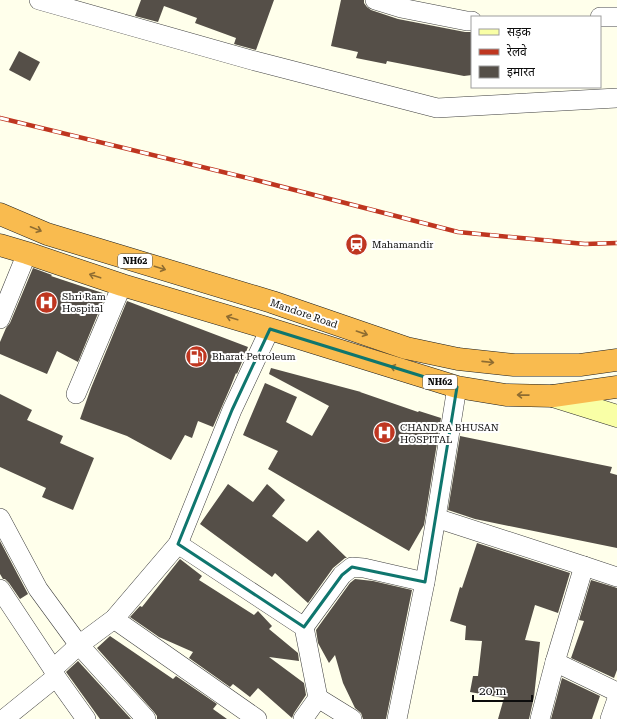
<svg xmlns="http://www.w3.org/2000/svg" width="617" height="719" font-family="'Roboto Serif','Noto Sans Devanagari',serif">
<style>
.building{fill:#554f48}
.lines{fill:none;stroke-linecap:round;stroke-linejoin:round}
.street-casing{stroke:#3f3f3f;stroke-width:20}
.secondary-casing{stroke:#2e2e2e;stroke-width:23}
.highway-casing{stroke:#1d1d1d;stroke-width:23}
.street{stroke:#fff;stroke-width:19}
.secondary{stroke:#f9ffa6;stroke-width:22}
.highway{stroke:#f9bb4f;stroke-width:22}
.rail-casing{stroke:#bf3620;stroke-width:4.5}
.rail{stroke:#fff;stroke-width:3;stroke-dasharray:9;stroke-linecap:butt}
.oneway{stroke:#8e6c31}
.marked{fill:none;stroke:#0f766e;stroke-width:3;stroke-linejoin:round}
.labels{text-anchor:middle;stroke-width:4;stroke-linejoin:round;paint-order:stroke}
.shield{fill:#fff;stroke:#555;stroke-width:1}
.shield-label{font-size:9px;font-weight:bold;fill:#0c0c0c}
.poi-label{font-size:10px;fill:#0c0c0c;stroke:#fff;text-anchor:start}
.street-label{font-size:10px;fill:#0c0c0c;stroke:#fff}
</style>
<rect width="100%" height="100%" fill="#ffffeb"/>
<g class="building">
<path d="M141,0H274L256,50L234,44L236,38L195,23L197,18L164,6L158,22L135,16Z"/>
<path d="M341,0H364V3L367,7L371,10L398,19L465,32H472V75L464,76L387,61L386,64L356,58L358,52L331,46Z"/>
<path d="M19,51L40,62L30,81L9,70Z"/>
<path d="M33,268L52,275L51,276L81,286L106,294L78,362L57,351L47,374L0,354V342L6,328L10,323Z"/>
<path d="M127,301L248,347L237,374L236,373L230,388L213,427L198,421L192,438L185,435L171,460L127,436L80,419L91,388Z"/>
<path d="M271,368L361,392H360L418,412L419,411L441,418L424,525L409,551L268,469L278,451L243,435L265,383L297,397L286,422L312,436L329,406L269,374Z"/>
<path d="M0,394L32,410L27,420L63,436L60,443L94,458L73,510L42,497L46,488L0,467Z"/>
<path d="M460,436L612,467L610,473L617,475V548L475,519L448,510Z"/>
<path d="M228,484L253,502L267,484L285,500L272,516L307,542L318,530L347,558H345L333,568L308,603L275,573L272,577L200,524Z"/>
<path d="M0,541L28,594L20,599L9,583L5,579H3L0,574Z"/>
<path d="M477,543L570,573L558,613L535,605L525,640L540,642L534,697L529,719H498L504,698L470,692L473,676H478L482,641L465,640L466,626L450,621L460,587L462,588Z"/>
<path d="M180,559L202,576L199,580L254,615L258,611L272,626L269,629L298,653L299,661L269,657L304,683L306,695L294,713L292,718L258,688L250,697L233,684L230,687L189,658L193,652L159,637L130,617L140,606L142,607Z"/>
<path d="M355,579L373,581L412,590L386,719H363L361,713L355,708L343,683L335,655L329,663L318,643L316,630L350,583Z"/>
<path d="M591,580L614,587L617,588V670L614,678L571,658L584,621L579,620Z"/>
<path d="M110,636L173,679L176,676L217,704L213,709L227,719H157V716L154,712L97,648Z"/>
<path d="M78,661L131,719H100L66,672Z"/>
<path d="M562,678L600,696L592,719H551Z"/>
</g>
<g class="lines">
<defs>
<g id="street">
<path d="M39,0L255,61L437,108L617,98"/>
<path d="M375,0L401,8L467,21H472"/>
<path d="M600,17H617"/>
<path d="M0,319L27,253"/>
<path d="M76,394L122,285"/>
<path d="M0,518L38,589L79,645L146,719"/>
<path d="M436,518L584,566"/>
<path d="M178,544L304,627L318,698L303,719"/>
<path d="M0,589L53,669L56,677L86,719"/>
<path d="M114,619L257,719"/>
<path d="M304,627L342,575L352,567L364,568L425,582"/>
<path d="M555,662L617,692"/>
<path d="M53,669L79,645L114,619L178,544L232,410L270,329"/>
<path d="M318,698L352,719"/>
<path d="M4,719L56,677"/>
<path d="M397,719L425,582L436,518L457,387"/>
<path d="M540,719L555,662L584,566L617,577"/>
<path d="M610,719L617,699"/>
</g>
<path id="secondary" d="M553,396L617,416"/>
<g id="highway">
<path d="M0,214L47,234L272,302L406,348L458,359L514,365H580L617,360"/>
<path d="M0,245L27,253L122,285L270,329L457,387L506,395L553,396L617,387"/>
</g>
</defs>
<use href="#street" class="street-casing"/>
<use href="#secondary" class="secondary-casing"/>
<use href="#highway" class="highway-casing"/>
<use href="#street" class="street"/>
<use href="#secondary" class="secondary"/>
<use href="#highway" class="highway"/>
<defs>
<path id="rail" d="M0,118L256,180L458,232L585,244L617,243"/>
</defs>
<use href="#rail" class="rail-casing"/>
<use href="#rail" class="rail"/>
</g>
<defs><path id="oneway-shaft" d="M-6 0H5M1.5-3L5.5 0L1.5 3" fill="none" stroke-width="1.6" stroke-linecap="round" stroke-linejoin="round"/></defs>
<g class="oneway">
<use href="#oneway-shaft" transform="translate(36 229) rotate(22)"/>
<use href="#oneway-shaft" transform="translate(160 268) rotate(17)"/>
<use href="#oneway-shaft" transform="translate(95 276) rotate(-162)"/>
<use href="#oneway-shaft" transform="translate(232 318) rotate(-163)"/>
<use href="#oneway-shaft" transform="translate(362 333) rotate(19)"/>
<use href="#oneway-shaft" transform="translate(488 362) rotate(6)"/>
<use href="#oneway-shaft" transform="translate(396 368) rotate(-163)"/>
<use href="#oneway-shaft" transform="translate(523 395) rotate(-179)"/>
</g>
<path class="marked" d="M270,329L457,387L425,582L352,567L342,575L304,627L178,544L232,410Z"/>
<defs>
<symbol id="station-disc" viewBox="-11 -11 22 22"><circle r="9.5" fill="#bf3620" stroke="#fff"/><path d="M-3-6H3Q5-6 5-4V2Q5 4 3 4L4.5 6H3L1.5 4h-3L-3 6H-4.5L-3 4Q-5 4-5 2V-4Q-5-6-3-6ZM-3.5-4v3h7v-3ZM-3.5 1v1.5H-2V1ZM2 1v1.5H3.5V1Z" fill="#fff"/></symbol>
<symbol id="hospital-disc" viewBox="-11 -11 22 22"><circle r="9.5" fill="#bf3620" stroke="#fff"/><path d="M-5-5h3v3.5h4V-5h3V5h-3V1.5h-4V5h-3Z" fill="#fff"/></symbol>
<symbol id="fuel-disc" viewBox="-11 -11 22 22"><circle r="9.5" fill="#bf3620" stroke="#fff"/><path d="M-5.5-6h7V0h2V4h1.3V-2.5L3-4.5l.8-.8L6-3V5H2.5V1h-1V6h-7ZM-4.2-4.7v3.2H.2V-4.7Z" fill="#fff"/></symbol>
</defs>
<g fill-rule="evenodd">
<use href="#station-disc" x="344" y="232" width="25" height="25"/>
<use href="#hospital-disc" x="34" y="290" width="25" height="25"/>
<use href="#fuel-disc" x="184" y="344" width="25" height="25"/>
<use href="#hospital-disc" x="372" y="420" width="25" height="25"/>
</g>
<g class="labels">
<g class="shield">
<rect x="118" y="254" width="34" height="14" rx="3"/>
<rect x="423" y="375" width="34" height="14" rx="3"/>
</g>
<g class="shield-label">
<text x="135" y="264">NH62</text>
<text x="440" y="385">NH62</text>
</g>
<g class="poi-label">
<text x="372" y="248">Mahamandir</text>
<text x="62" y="300">Shri Ram<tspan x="62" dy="12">Hospital</tspan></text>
<text x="212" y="360">Bharat Petroleum</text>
<text x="400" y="431">CHANDRA BHUSAN<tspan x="400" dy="12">HOSPITAL</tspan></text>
</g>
<g class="street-label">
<text transform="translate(304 313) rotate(19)" y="4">Mandore Road</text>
</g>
</g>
<rect x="471" y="16" width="130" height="72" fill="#ffffff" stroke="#9e9e9e"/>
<rect x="479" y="29" width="20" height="6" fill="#f9ffa6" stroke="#9e9e9e"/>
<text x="507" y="36" font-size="12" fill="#0c0c0c">सड़क</text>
<rect x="479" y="49" width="20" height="6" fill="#bf3620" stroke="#9e9e9e"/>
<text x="507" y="56" font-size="12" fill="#0c0c0c">रेलवे</text>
<rect x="479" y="66" width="20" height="12" fill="#554f48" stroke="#9e9e9e"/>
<text x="507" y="76" font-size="12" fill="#0c0c0c">इमारत</text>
<path d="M473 695v6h59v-6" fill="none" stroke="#0c0c0c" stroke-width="2"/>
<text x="479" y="695" font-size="12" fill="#0c0c0c" stroke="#ffffff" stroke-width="3" paint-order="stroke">20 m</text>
</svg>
